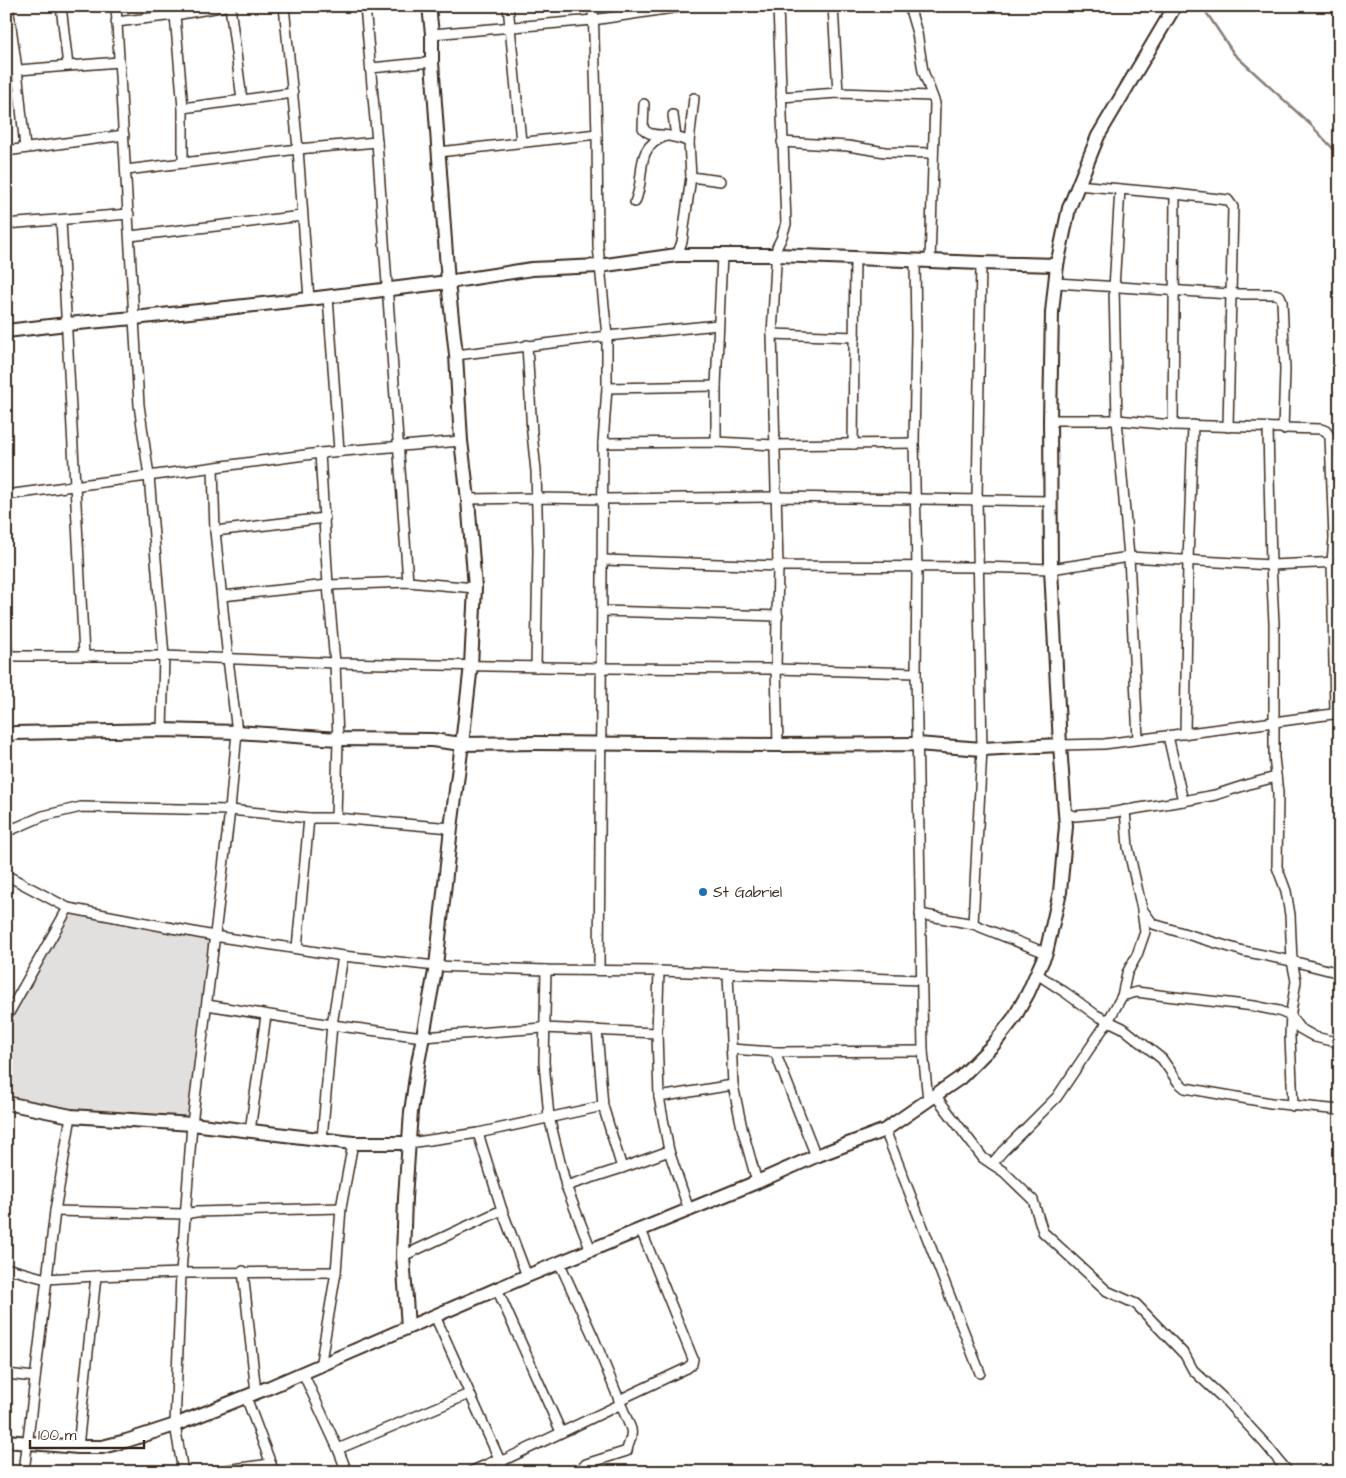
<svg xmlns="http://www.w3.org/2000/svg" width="1346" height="1478" font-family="'Architects Daughter',sans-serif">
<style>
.green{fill:#e2e0de;stroke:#8e857e}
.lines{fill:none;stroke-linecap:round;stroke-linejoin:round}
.stream{stroke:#887e77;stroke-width:2.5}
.street-casing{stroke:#3b2a1e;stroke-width:12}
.secondary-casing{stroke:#3b2a1e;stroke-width:16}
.street{stroke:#fff;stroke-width:9}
.secondary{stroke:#fff;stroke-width:12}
.poi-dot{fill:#1f6fb2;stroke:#fff;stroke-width:2}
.labels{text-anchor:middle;stroke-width:5;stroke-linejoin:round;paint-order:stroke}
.poi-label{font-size:15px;fill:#3b2a1e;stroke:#fff;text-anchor:start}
</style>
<rect width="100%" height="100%" fill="#fff"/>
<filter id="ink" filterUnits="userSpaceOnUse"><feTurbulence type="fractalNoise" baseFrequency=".02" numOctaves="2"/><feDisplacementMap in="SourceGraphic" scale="10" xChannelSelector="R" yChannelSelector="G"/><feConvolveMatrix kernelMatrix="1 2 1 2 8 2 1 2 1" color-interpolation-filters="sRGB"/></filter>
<g filter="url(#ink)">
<path class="green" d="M68,909L215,937L193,1126L6,1102V1018Z"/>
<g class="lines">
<path class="stream" d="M1202,6L1234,54L1311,125L1340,156"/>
<defs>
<g id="street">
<path d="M8,6L17,69L25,148"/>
<path d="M61,6L68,66"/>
<path d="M116,6L139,405L149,476L164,656L162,730"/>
<path d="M230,6L242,100"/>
<path d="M284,6L298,149L309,299"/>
<path d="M365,6L377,142L408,582"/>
<path d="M508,6L521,142"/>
<path d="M593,6L597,134L598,246L607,336V388L603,443L599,970"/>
<path d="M778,6L786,224L781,239L777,247L772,334L778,566L776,669L778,745"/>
<path d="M833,6L838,93"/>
<path d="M909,6L917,33L923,71L935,103L930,261"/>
<path d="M175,15L183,108V163"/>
<path d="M116,22L175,15L226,6"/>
<path d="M432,34L593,20L686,6"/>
<path d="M371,68L432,62"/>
<path d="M6,71L119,62"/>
<path d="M781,97L838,93L932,96"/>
<path d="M644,104L643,128C649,137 660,134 669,136C676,137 683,139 689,142"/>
<path d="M183,108L293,93"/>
<path d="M673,115L676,137"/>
<path d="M782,142L848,146L885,152L933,153"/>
<path d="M6,151L124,135"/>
<path d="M439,152L597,134"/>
<path d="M126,170L298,149L377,142"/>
<path d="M691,177L721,181"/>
<path d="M1077,185L1175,194L1173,425"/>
<path d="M1120,189L1114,288L1117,420L1129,557L1138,739"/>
<path d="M1175,194L1228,200L1233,207L1228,427"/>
<path d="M635,202C647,175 632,148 666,136"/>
<path d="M61,220L84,655"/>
<path d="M6,224L129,214"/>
<path d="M130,236L302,216"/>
<path d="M677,255L682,242L691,177L689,142L694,98"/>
<path d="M915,261L916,335L914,443L917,567L916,673L923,1051L928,1100"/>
<path d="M1056,283L1230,294H1275L1280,296L1282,301L1285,370L1283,429"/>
<path d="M328,297L339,451"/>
<path d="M772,334L855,337"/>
<path d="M527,345L532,433L536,471L538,550L536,667"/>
<path d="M456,355L607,336L718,325"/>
<path d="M607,388L716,386"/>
<path d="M1050,420H1117L1173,425L1321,429L1326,431L1330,437L1334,538L1332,562L1335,713"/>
<path d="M1268,428L1271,565L1274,623V722L1340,713"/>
<path d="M716,442V386L722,255"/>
<path d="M603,443L716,442L774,445L914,443"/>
<path d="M853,444L855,258"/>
<path d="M320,453L328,585L335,663L338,739L336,818"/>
<path d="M6,495L320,453L461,441"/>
<path d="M468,499L536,498L603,499L775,497L1051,501"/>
<path d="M215,531L325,518"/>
<path d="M603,560L778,566L979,567L1051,569L1129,557L1271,565L1340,562"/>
<path d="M222,596L328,585L408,582L475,588"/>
<path d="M602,611L778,616"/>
<path d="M6,639L8,655"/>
<path d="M6,656H164L335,663L601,668L776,669L916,673"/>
<path d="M1185,734L1188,561L1193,425"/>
<path d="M1060,745L1104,744L1274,722V757L1278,793L1277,867L1286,891L1290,915L1292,961L1296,981L1291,1012L1290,1037L1293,1106"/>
<path d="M1183,801L1215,795L1249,784L1276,777"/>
<path d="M1125,810L1128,847L1142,909L1153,924L1243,951L1292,961L1340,973"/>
<path d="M1065,813L1075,816L1109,813L1183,801L1168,736"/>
<path d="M6,821L13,829"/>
<path d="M6,832L43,816L81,807L230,810L309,818H336L451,828"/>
<path d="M6,875L68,908L214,936L343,956L436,966L546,970L659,971L922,980"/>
<path d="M920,914L973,924L1046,953"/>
<path d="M973,924L982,749L977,499L981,263"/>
<path d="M297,948L309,818"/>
<path d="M546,970L544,1062L549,1117L566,1186L591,1250"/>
<path d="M659,971L657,1033L659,1097L669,1151L689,1210"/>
<path d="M728,974L733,1085L742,1128L757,1182"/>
<path d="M1037,974L1066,993L1096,1015L1123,1028L1162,1059L1178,1082L1185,1088L1271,1103L1340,1110"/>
<path d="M1122,996L1137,992L1166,996L1254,1006L1279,1011L1291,1016L1299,1028L1315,1037L1340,1043"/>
<path d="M207,1005L332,1025L423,1037L543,1028L657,1033"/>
<path d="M6,1018L68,908"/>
<path d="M597,1030L603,1106L622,1168"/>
<path d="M731,1049L775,1052L923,1051"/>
<path d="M775,1052L816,1156"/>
<path d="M935,1095L983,1158L1004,1172L1033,1200L1043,1232L1107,1291L1136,1304L1185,1355L1193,1370L1225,1400L1267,1446L1288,1472"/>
<path d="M659,1097L733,1085"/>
<path d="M885,1130L980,1373"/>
<path d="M250,1131L266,1015"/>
<path d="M478,1133L502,1210L527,1276"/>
<path d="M322,1139L332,1025L343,956"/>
<path d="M409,1143L478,1133L603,1106"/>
<path d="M992,1164L1002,1152L1057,1097L1108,1021L1122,996L1127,973L1137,955L1145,932L1142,911"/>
<path d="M566,1186L622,1168L669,1151"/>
<path d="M55,1211L185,1214L196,1212L341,1208"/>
<path d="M403,1256L502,1210"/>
<path d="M560,1264L593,1336L631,1429C633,1440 628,1441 627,1451L586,1464L578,1472"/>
<path d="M6,1268L46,1279L96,1276L181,1273L336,1272"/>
<path d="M243,1271L256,1393"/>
<path d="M497,1289L561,1432"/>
<path d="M435,1316L505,1472"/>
<path d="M320,1367L336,1272L341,1208L353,1143"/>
<path d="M303,1373L338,1449L347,1472"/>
<path d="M6,1374L35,1377"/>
<path d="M246,1397L274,1472"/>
<path d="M619,1400L687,1368L692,1364L693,1359L641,1230"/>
<path d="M78,1447L96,1276"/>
<path d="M338,1449L469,1394"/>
<path d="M500,1462L621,1404"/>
<path d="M24,1472L55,1211L71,1116"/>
<path d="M183,1472L175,1425L181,1273L192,1124L230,810L237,732L228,659L215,531L213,468"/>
<path d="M211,1472L270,1464"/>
<path d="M470,1472L499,1459"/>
</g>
<g id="secondary">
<path d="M6,331L67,324L134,318L309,299L448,282L532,269L599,266L677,255H777L981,263L1057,265"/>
<path d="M6,736L15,733L162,730L237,732L338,739L432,740L462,744L537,743L778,745L917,744L982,749L1060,745"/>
<path d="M6,1103L71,1116L192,1124L353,1143H409"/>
<path d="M408,1327L403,1256L405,1198L411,1112L418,1063L436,966L451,828L462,744L471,665L475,588L468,499L461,441L456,355L448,282L432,62V34L429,6"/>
<path d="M6,1441L78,1447H102L126,1441L175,1425L270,1387L527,1276L757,1182L816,1156L885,1130L960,1078L993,1045L1014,1018L1028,993L1040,966L1046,953L1060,892L1066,826L1060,745L1051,569L1050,420L1052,312L1057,265L1069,208L1098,136L1175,6"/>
</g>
</defs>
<use href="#street" class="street-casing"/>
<use href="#secondary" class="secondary-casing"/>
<use href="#street" class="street"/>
<use href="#secondary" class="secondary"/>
</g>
</g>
<circle class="poi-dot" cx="703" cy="892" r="5"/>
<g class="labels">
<g class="poi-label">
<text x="713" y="897">St Gabriel</text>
</g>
</g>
<rect width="1346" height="1478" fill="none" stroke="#fff" stroke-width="25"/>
<rect x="12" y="12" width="1321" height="1453" fill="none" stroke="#3b2a1e" stroke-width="2" filter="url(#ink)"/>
<path d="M30 1440v8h114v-8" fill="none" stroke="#3b2a1e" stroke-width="2.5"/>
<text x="38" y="1440" font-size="15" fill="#3b2a1e" stroke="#ffffff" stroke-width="4" paint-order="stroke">100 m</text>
</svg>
